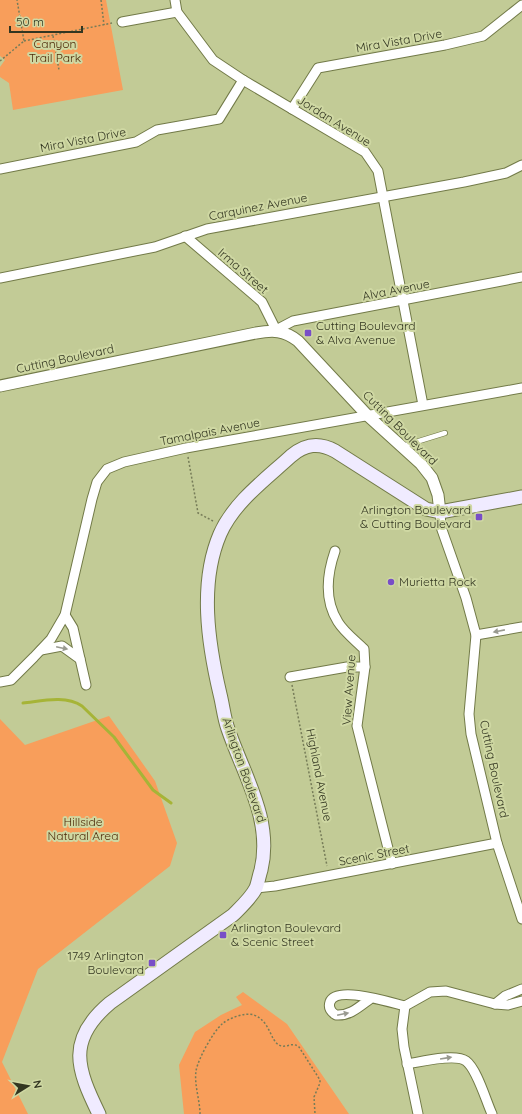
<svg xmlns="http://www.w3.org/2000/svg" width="522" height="1114" font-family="Quicksand,sans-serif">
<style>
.green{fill:#f89e5b}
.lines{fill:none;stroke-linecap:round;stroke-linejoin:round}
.stream{stroke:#a6b437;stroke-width:3}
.service-casing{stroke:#727a48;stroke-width:6}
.minor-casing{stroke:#727a48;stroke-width:11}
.tertiary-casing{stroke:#727a48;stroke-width:13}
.secondary-casing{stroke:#727a48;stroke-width:15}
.path{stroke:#767c58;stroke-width:1.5;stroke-dasharray:2 2;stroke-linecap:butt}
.service{stroke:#fff;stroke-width:4.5}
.minor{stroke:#fff;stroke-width:9}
.tertiary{stroke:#fff;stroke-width:11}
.secondary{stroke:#f0ebff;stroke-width:13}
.oneway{fill:#999a90}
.poi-dot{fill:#784ec7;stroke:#cfd8a3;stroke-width:1.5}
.labels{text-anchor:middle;stroke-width:4;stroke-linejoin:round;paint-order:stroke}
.street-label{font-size:12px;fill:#333621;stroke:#cfd8a3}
.park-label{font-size:12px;fill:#4e2909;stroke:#cfd8a3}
.poi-label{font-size:12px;fill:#333621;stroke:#cfd8a3;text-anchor:start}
</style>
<rect width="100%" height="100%" fill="#c2cb96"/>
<g class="green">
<path d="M0,0H106L123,90L13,110L9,83L0,77V67L5,60L0,56Z"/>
<path d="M109,716L155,781L177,843L170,866L38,969L2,1062L28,1114H0V719L25,745Z"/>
<path d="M243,992L287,1024L349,1114H184L179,1065L195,1032L221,1015L242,1005L236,997Z"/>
</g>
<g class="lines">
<path class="stream" d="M23,703C42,701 65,695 82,706L114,737L153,790L171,803"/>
<defs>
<path id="service" d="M403,446L445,433"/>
<g id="minor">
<path d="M175,0L177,12L213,60L243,80L365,152L378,171L423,405"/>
<path d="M122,22L177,12"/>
<path d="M292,109L318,68L445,45L483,36L522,5"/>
<path d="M0,169L136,142L157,130L219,119L243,80"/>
<path d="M185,236L262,302L276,330L293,321L522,277"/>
<path d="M0,278L155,247L207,229L464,182L506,173L522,165"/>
<path d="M440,512L441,527L466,598L476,635L469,714L471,734L497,843L522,919"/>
<path d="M335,551C327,574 324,600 338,622C344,632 356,641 364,649L365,667L357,726L392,864"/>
<path d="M65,615L73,628L86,685"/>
<path d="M476,635L522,627"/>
<path d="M41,650L62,646L80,659"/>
<path d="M290,677L347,667H365"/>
<path d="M0,682L11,680L34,657L51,639L65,615L92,499L97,482L107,469L124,462L186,448L522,388"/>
<path d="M256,888L275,886L497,843"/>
<path d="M370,999C359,1007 350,1016 336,1015C331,1012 328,1008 330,1002C336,985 392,1003 405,1006L430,992L446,991L495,1004L508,1005L522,1001"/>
<path d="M495,1004L505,996L522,989"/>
<path d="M405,1006L402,1029L404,1047L418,1114"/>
<path d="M407,1064C420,1062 455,1053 466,1061C477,1069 486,1101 492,1114"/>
</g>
<path id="tertiary" d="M0,386L256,333C273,330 284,330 298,341L367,415L421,464L432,478L438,495L440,512"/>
<path id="secondary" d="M99,1114C77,1069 66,1040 110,1003L233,915C241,907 251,898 256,888C258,883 259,876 261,870C273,820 244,776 228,729C224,718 223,706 220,694C208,643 199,583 220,534C234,502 266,479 291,456C305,444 319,442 335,451L426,509L440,512L522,497"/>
</defs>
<use href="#service" class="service-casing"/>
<use href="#minor" class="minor-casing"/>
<use href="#tertiary" class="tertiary-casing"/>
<use href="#secondary" class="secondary-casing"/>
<g class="path">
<path d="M101,0L104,25"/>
<path d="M53,36L59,70"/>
<path d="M24,41L112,23"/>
<path d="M0,61L24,41L17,0"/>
<path d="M188,457L198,513L213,521"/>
<path d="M292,685L327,866"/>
<path d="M200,1114C200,1101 194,1084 196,1071C198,1059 213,1032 222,1024C229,1018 245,1012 254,1015C270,1021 270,1040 279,1045C286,1049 292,1041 299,1047L320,1080V1083L314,1097L315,1114"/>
</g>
<use href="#service" class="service"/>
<use href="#minor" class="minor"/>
<use href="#tertiary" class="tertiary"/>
<use href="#secondary" class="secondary"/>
</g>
<defs><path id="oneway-solid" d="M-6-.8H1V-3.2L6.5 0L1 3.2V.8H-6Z"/></defs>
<g class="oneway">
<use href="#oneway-solid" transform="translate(499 631) rotate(169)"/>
<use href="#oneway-solid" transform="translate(62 648) rotate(12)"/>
<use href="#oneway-solid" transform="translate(343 1014) rotate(-12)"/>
<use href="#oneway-solid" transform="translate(446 1058) rotate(-9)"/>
</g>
<g class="poi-dot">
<rect x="304" y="329" width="8" height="8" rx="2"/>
<rect x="475" y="513" width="8" height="8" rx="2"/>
<circle cx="391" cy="582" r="4"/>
<rect x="219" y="931" width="8" height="8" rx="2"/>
<rect x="148" y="959" width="8" height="8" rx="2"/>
</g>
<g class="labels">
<g class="street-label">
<text transform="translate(399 41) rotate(-10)" y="4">Mira Vista Drive</text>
<text transform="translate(334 121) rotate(32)" y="4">Jordan Avenue</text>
<text transform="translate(83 140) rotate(-11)" y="4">Mira Vista Drive</text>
<text transform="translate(258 207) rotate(-11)" y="4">Carquinez Avenue</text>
<text transform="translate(243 271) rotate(41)" y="4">Irma Street</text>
<text transform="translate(396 290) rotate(-11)" y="4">Alva Avenue</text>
<text transform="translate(65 359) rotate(-12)" y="4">Cutting Boulevard</text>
<text transform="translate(400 428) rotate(45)" y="4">Cutting Boulevard</text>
<text transform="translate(210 432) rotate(-11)" y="4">Tamalpais Avenue</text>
<text transform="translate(349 690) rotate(-86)" y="4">View Avenue</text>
<text transform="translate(494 769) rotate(78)" y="4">Cutting Boulevard</text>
<text transform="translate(244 770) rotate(71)" y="4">Arlington Boulevard</text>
<text transform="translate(319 775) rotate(79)" y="4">Highland Avenue</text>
<text transform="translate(374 855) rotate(-11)" y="4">Scenic Street</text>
</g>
<g class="park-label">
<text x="55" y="48">Canyon<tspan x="55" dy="14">Trail Park</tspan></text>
<text x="83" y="826">Hillside<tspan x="83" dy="14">Natural Area</tspan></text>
</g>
<g class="poi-label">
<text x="316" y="330">Cutting Boulevard<tspan x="316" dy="14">&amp; Alva Avenue</tspan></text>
<text x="471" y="514" text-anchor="end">Arlington Boulevard<tspan x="471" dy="14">&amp; Cutting Boulevard</tspan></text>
<text x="399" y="586">Murietta Rock</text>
<text x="231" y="932">Arlington Boulevard<tspan x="231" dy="14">&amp; Scenic Street</tspan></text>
<text x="144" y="960" text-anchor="end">1749 Arlington<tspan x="144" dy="14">Boulevard</tspan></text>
</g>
</g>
<g transform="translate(28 1086) rotate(79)" stroke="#cfd8a3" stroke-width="3" paint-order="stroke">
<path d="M0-3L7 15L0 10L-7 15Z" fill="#333621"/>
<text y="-6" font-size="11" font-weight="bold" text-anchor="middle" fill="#333621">N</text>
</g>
<path d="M10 26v6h72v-6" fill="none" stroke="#333621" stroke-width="2"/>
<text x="16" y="26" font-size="12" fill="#333621" stroke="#cfd8a3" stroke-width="3" paint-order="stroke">50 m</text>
</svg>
